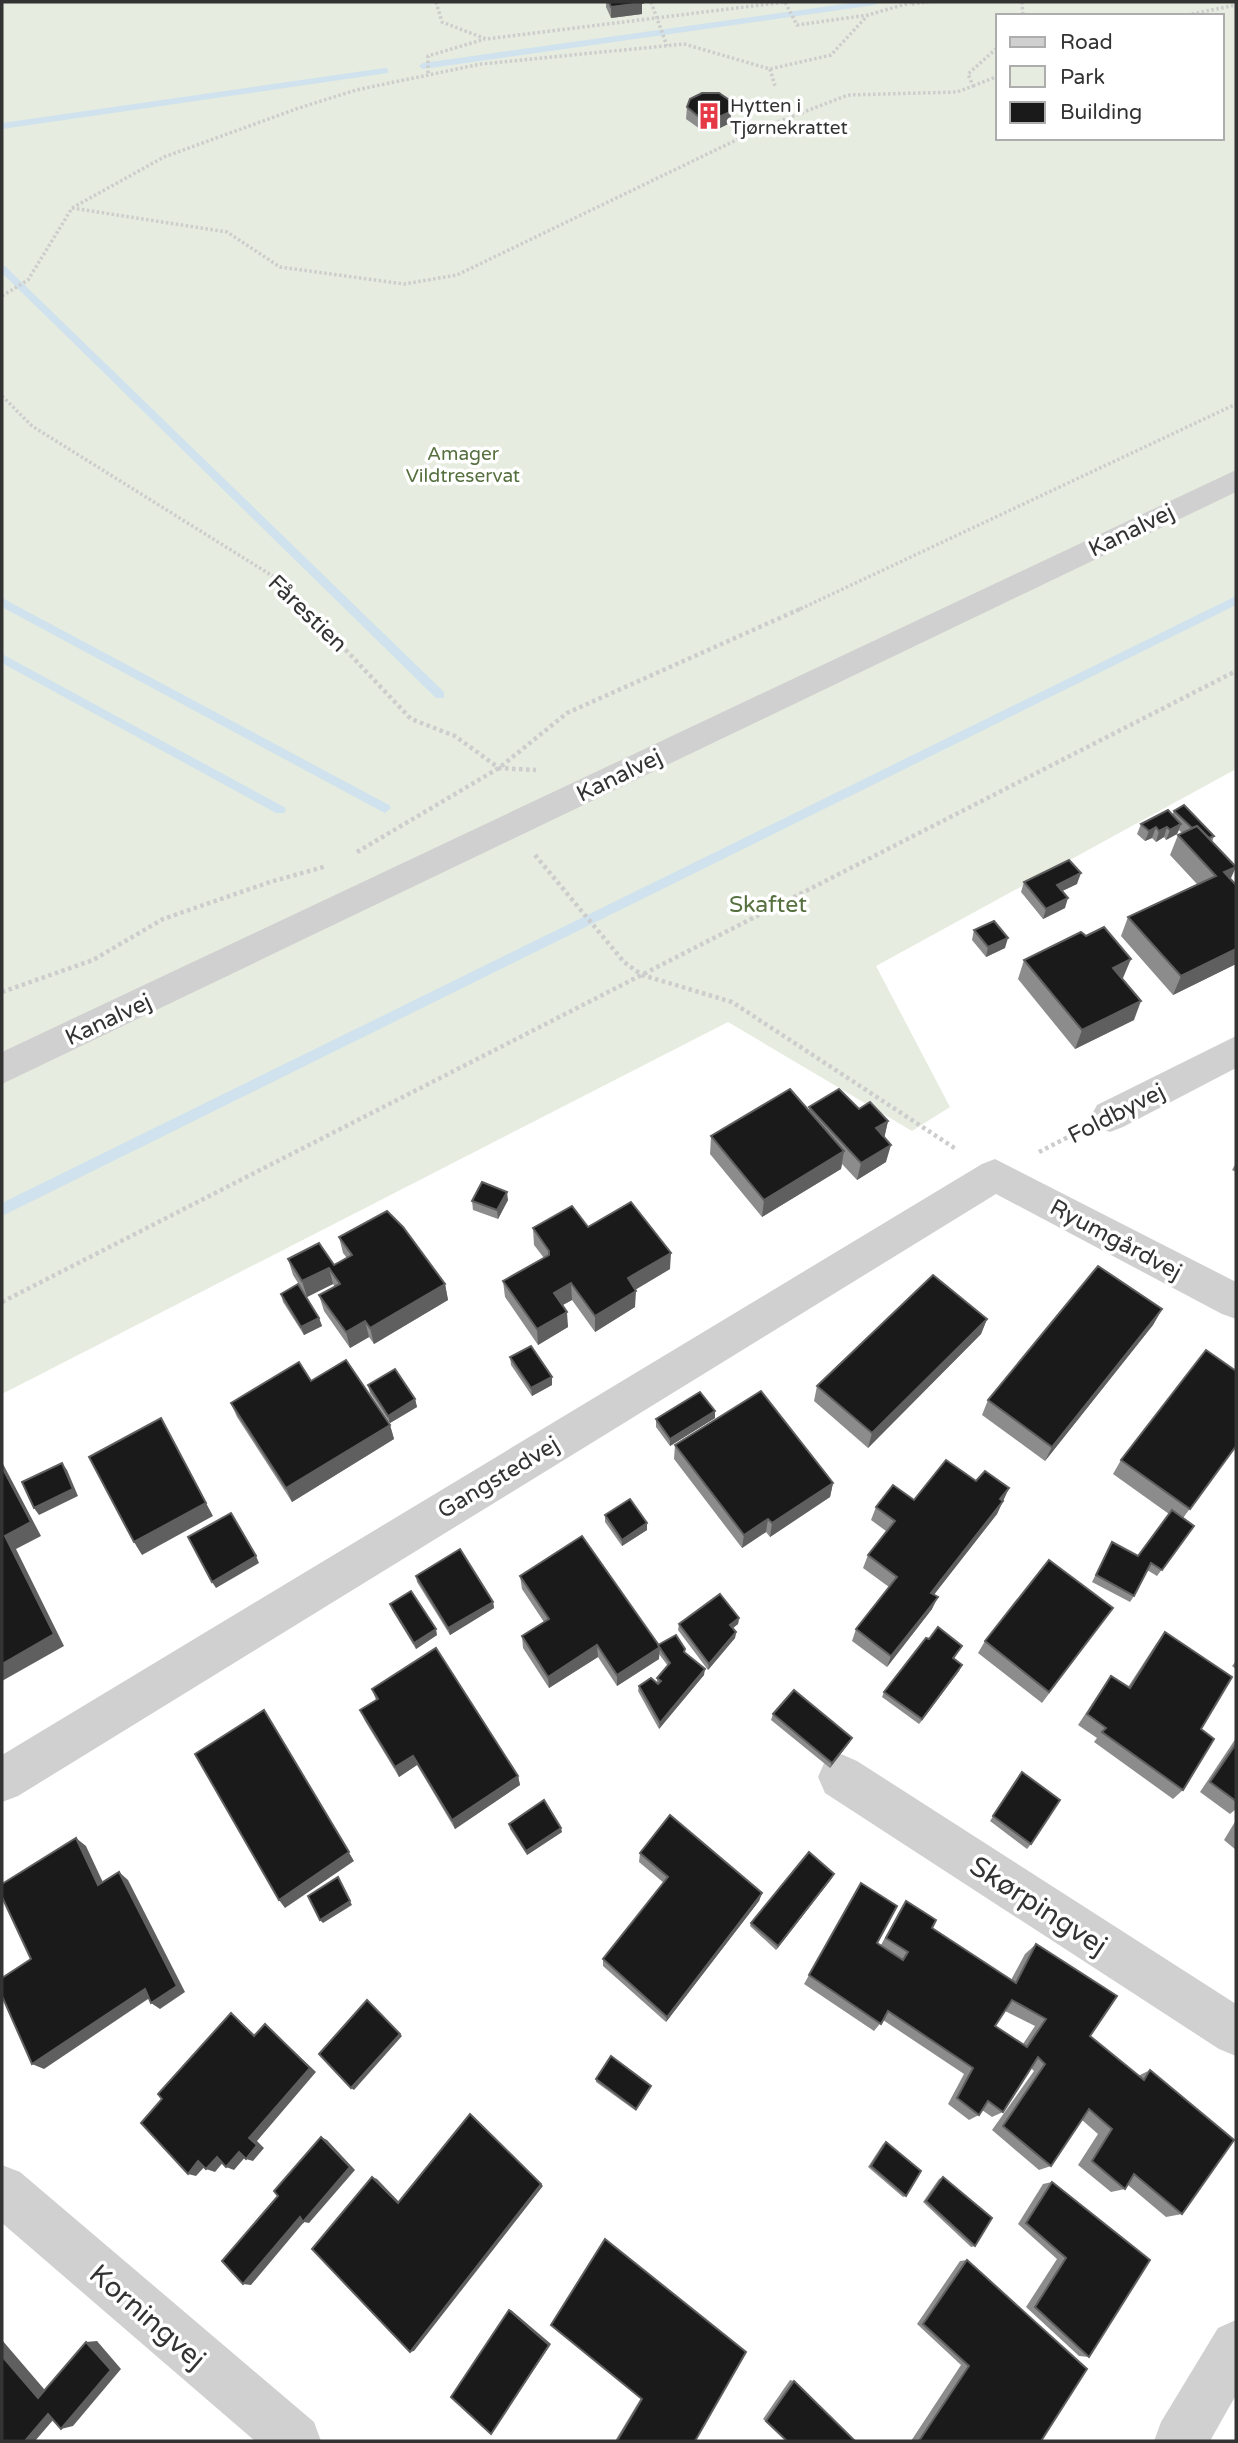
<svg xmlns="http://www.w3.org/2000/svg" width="1238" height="2443" font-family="'Varela Round',sans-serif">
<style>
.green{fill:#e6ecdf;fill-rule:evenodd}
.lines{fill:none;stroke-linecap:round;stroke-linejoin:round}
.stream{fill:#cfe2ee;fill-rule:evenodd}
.path-far1{stroke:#cdcdcd;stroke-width:3.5;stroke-dasharray:2.5 2.5;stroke-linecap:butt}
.path{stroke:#cdcdcd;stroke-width:4.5;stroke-dasharray:3.5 3.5;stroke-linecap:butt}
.minor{fill:#d0d0d0;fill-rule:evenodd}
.wall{fill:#8c8c8c;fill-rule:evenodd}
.shaded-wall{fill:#5f5f5f}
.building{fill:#1a1a1a;stroke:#5f5f5f;stroke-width:2;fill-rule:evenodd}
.labels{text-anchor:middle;stroke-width:7;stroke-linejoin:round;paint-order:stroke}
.far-poi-label{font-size:19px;fill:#333;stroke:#fff;text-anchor:start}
.far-park-label{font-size:19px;fill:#56703f;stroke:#fff}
.street-label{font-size:23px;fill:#333;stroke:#fff}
.park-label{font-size:23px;fill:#56703f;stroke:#fff}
.near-street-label{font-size:28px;fill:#333;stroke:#fff}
</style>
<rect width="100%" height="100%" fill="#fff"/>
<path class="green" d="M2,2H1236V769L876,966L950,1107L912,1131L728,1022L2,1394ZM998,16H1222V138H998Z"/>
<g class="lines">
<g class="stream">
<path d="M858,2H879L875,5L423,69L419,66L423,63Z"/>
<path d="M385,68L388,69V73L2,129V123Z"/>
<path d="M2,265L5,266L444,692V698H436L2,273Z"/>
<path d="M1236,596V605L2,1216V1203Z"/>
<path d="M2,598L389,805L391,808L385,813L381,811L2,607Z"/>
<path d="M2,654L284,807L286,810L284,813H276L2,663Z"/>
</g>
<g class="path-far1">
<path d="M436,2L442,22L486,39L785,2L797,25L868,15L913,2"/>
<path d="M651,2L667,46"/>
<path d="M1022,2L1023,16"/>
<path d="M912,4L928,2"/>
<path d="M1182,16L1236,5"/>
<path d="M770,69L775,86"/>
<path d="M428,73V56L485,39"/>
<path d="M973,86L998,76"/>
<path d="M72,208L227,232L280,267L404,284L457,275L757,130L848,95L957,92L973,86L968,74L998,47"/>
<path d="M2,296L28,280L72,208L164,157L296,109L356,90L481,64L684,44L770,69L831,55L868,15"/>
<path d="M2,396L32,426L279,580L309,611"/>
<path d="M796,611L1236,404"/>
</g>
<g class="path">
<path d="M307,609L411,719L455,736L499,768L536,770"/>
<path d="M357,852L499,768L567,713L800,609"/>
<path d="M535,855L624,962L642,975L732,1002L956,1149"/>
<path d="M2,992L93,960L163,919L270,882L327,866"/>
<path d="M1039,1152L1072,1135"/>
<path d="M2,1302L1236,671"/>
</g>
<g class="minor">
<path d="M1236,470V492L2,1084V1052Z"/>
<path d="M1236,1036V1068L1123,1127L1110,1132L1097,1127L1091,1116L1097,1105Z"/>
<path d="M995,1159L1236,1282V1319L1222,1314L996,1194L18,1796L2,1802V1755L982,1164Z"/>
<path d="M841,1754L857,1761L1236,2004V2056L1219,2049L825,1793L818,1777L825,1761Z"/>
<path d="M2,2165L20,2172L314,2422L321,2441H255L2,2223Z"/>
<path d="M1236,2320V2395L1210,2441H1154L1161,2422L1218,2328Z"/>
</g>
</g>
<g class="wall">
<path d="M606,2H641L642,14L611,18L606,7Z"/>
<path d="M687,107L731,113L730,123L716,130L700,129L686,119Z"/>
<path d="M1174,811L1214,836L1212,842L1231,879L1236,885V964L1173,995L1121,936L1128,917L1197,884L1170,855L1178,835L1182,833L1179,830L1177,834L1166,840L1164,837L1156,842L1152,838L1145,841L1137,834L1141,824L1172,815Z"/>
<path d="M1024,882L1077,884L1062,891L1065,908L1043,919L1021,892Z"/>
<path d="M974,930L1005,948L986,957L972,940Z"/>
<path d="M1024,960L1123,978L1122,979L1134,1020L1075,1049L1018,979Z"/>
<path d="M809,1107L859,1109L888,1121L884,1138L886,1162L857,1180L842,1164L841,1169L762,1217L710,1154L711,1136L809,1110Z"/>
<path d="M1236,1163V1172L1232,1170Z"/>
<path d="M508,1200L498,1219L473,1210L472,1201Z"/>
<path d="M588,1227L670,1269L635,1290V1307L595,1332L572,1300L563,1305L568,1327L538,1345L505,1297L503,1281L544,1258L534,1245L533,1228Z"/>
<path d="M339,1237L445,1284L448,1300L374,1344L369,1337L350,1348L324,1311L319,1295L335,1287L333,1284L307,1297L293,1275L288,1259L334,1265L347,1258L343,1253Z"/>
<path d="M281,1294L319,1318L322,1326L304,1335L283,1302Z"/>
<path d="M1162,1309L1153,1325L1045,1461L982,1415L988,1400Z"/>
<path d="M987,1319L981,1334L868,1448L814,1401L817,1386Z"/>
<path d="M510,1357L552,1385L532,1396L511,1365Z"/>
<path d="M311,1381L390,1425L394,1439L292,1502L237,1417L231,1403Z"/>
<path d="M368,1385L415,1399L417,1407L390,1423L370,1393Z"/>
<path d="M715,1418L670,1446L656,1427V1419Z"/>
<path d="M675,1445L833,1483L830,1497L770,1537L766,1532L742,1548L674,1459Z"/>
<path d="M1236,1446L1183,1518L1194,1526L1157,1576L1147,1570L1134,1596L1130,1602L1092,1582L1112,1542L1138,1556L1169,1514L1113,1474L1121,1460Z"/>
<path d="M976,1481L1009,1488L997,1514L934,1594L932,1609L887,1667L852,1641L856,1629L889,1587L863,1568L868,1555L886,1531L871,1520L876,1507L914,1500Z"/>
<path d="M605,1515L647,1530L622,1546L605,1522Z"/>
<path d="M416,1576L493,1602L494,1608L450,1635L417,1582Z"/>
<path d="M520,1576L658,1645L685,1653L704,1675L659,1729L638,1691L639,1686L657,1683V1678L668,1666L659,1654V1659L617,1686L598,1657L549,1688L523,1648L522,1636L544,1622L522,1589Z"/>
<path d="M390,1604L437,1635L416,1649L392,1610Z"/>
<path d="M739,1618L738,1624L733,1628L736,1632L735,1638L708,1670L678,1630L679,1624Z"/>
<path d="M1104,1620L1042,1703L978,1653L985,1641Z"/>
<path d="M1165,1632L1201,1729L1183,1790L1173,1799L1094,1742L1097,1738L1078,1725L1103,1687L1111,1676L1128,1687L1156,1644Z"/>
<path d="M929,1639L962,1646L954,1659L959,1671L919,1724L882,1697L884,1692Z"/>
<path d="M1236,1661V1669L1232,1666Z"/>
<path d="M372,1689L518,1776L520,1785L455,1829L417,1765L399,1777L365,1721L360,1710L376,1700Z"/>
<path d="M773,1714L852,1738L849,1743L830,1768L771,1720Z"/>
<path d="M1236,1738V1809L1230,1814L1200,1792Z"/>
<path d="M1019,1777L1031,1844L1027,1849L990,1821Z"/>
<path d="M1236,1820V1850L1224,1840Z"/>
<path d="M509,1824L562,1832L527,1855L510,1829Z"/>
<path d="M640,1853L762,1893L759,1901L666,2022L603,1966V1959L664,1883L639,1862Z"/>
<path d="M832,1878L776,1950L750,1926L751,1923Z"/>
<path d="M861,1883L877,1943L881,1945L899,1912L906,1901L932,1928L1011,1980L1025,1954L1036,1944L1090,2036L1138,2076L1150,2070L1182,2214L1166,2217L1128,2185L1125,2189L1111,2192L1078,2165L1098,2134L1082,2120L1051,2166L1039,2170L992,2130L1034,2071L1031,2068L1003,2112L992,2117L982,2110L979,2115L969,2120L948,2104L964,2074L883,2020L874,2031L804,1984ZM1005,2011L1035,2026L1023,2044L995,2026Z"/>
<path d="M596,2079L651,2086L636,2111L596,2082Z"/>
<path d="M886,2142L906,2196L903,2197L868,2167L883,2144Z"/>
<path d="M943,2177L975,2246L971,2247L923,2202L939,2179Z"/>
<path d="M1052,2182L1089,2357L1079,2356L1026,2307L1057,2259L1018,2224L1043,2184Z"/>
<path d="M967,2260L1041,2441H911L961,2365L917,2324L960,2261Z"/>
<path d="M790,2380L794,2381L787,2441L763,2419Z"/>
<path d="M641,2398L695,2441H615Z"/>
</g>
<g class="shaded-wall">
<path d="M642,3V14L611,18V7Z"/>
<path d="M732,102L730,123L716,130L717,118Z"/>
<path d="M1181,824L1177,834L1166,840L1170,830Z"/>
<path d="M1156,827L1152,838L1145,841L1149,831Z"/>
<path d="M1167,827L1164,837L1156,842L1159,831Z"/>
<path d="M1236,867L1227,887L1224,872Z"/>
<path d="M1081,873L1077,884L1054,895L1057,885Z"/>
<path d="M1068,898L1065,908L1043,919L1046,909Z"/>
<path d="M1008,938L1005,948L986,957L988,947Z"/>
<path d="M1236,949V964L1173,995L1181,976Z"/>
<path d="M1131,959L1123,978L1105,988L1113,968Z"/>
<path d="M1141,1001L1134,1020L1075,1049L1082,1030Z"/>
<path d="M888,1121L884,1139L876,1128Z"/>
<path d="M891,1145L886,1162L857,1180L861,1163Z"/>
<path d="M844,1151L841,1169L762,1217L764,1200Z"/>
<path d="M507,1192L508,1200L498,1219L497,1210Z"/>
<path d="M671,1253L670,1269L628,1294V1278Z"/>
<path d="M329,1268L333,1284L307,1297L302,1281Z"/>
<path d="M571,1283L572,1300L555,1309L554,1293Z"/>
<path d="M445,1284L448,1300L374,1344L370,1328Z"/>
<path d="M636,1291L635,1307L595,1332V1316Z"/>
<path d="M1162,1309L1153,1325L1045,1461L1052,1447Z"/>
<path d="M567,1312L568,1327L538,1345L537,1329Z"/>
<path d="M319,1318L322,1326L304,1335L301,1327Z"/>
<path d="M987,1319L981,1334L868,1448L872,1433Z"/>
<path d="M365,1321L369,1337L350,1348L346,1332Z"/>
<path d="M552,1377V1385L532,1396L531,1388Z"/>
<path d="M415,1399L417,1407L390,1423L388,1416Z"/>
<path d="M715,1411V1418L670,1446V1439Z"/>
<path d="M390,1425L394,1439L292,1502L286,1488Z"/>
<path d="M2,1462L41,1536L16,1549L64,1646L2,1681L5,1536Z"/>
<path d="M62,1463L67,1470L78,1496L39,1515L34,1508Z"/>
<path d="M833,1483L830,1497L770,1537L772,1523Z"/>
<path d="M1009,1488L997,1514L926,1605L931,1593Z"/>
<path d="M206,1503L213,1516L142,1555L134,1542Z"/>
<path d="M768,1519L766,1532L742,1548L744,1535Z"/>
<path d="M647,1523V1530L622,1546V1540Z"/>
<path d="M256,1556L259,1563L216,1588L212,1582Z"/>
<path d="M938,1597L932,1609L887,1667L891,1656Z"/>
<path d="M493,1602L494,1608L450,1635L448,1628Z"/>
<path d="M739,1618L738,1624L729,1631L730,1625Z"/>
<path d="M436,1629L437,1635L416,1649L414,1643Z"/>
<path d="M736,1632L735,1638L708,1670L709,1664Z"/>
<path d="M597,1645L598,1657L549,1688L548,1677Z"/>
<path d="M660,1647L659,1659L617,1686V1675Z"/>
<path d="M962,1665L959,1671L919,1724L922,1719Z"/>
<path d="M705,1669L704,1675L659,1729L660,1723Z"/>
<path d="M264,1710L354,1861L285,1908L279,1900Z"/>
<path d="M852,1738L849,1743L830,1768L832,1763Z"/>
<path d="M413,1756L417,1765L399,1777L395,1767Z"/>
<path d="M518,1776L520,1785L455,1829L452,1820Z"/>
<path d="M561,1828L562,1832L527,1855L526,1851Z"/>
<path d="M76,1838L86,1846L108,1893L98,1885Z"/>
<path d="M119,1872L128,1880L185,1992L160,2009L151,2003Z"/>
<path d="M834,1874L832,1878L776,1950L778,1946Z"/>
<path d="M338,1877L352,1905L323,1923L320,1920Z"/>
<path d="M762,1893L759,1901L666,2022L667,2017Z"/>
<path d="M145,1989L154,1995L44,2069L32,2064Z"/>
<path d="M231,2013L238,2019L261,2041L254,2036Z"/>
<path d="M265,2024L316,2072L257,2141L264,2148L253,2161L246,2159Z"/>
<path d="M400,2034L402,2036L354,2090L351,2088Z"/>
<path d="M321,2137L327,2140L355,2170L309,2223L304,2222L251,2285L243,2284Z"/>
<path d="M239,2152L247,2155L234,2170L226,2167Z"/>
<path d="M217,2157L225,2160L215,2172L206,2169Z"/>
<path d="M198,2161L207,2164L196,2176L188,2174Z"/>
<path d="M372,2177L377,2179L402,2205L398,2203Z"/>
<path d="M541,2184L543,2186L414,2351L410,2352Z"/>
<path d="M509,2310H511L551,2344L491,2434Z"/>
<path d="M2,2340L50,2396L38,2398L2,2356Z"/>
<path d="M97,2341L121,2369L73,2426L61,2429L86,2342Z"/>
<path d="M60,2412L35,2441H25L48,2414Z"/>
</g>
<g class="building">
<path d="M609,2H641L642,3L611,7Z"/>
<path d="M702,93H719L732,102L730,112L717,118H700L687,107L690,99Z"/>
<path d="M1184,805L1214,836L1209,838L1197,826L1192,828L1174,811Z"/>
<path d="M1168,810L1181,824L1170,830L1167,827L1159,831L1156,827L1149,831L1141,824Z"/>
<path d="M1197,826L1236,867L1224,872L1236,885V949L1181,976L1128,917L1216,876L1178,835Z"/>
<path d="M1069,860L1081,873L1057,885L1068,898L1046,909L1024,882Z"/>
<path d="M994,921L1008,938L988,947L974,930Z"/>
<path d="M1104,927L1131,959L1113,968L1141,1001L1082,1030L1024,960L1081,932L1086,936Z"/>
<path d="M790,1089L844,1151L764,1200L711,1136Z"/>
<path d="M839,1089L859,1109L870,1102L888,1121L876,1128L891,1145L861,1163L809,1107Z"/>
<path d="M482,1182L507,1192L497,1210L472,1201Z"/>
<path d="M631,1202L671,1253L628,1278L636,1291L595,1316L571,1283L554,1293L567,1312L537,1329L503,1281L549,1255V1251L533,1228L572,1206L588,1227Z"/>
<path d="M387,1211L403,1227L445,1284L370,1328L365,1321L346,1332L319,1295L340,1284L329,1268L302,1281L288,1259L319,1243L334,1265L352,1255L339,1237Z"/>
<path d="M1098,1266L1162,1309L1052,1447L988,1400Z"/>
<path d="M933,1275L987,1319L872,1433L817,1386Z"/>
<path d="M298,1284L319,1318L301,1327L281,1294Z"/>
<path d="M531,1346L552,1377L531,1388L510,1357Z"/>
<path d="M1206,1350L1236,1371V1446L1190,1509L1121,1460Z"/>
<path d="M346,1360L390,1425L286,1488L231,1403L299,1362L311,1381Z"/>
<path d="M395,1369L415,1399L388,1416L368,1385Z"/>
<path d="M761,1391L833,1483L772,1523L768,1519L744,1535L675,1445Z"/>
<path d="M700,1392L715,1411L670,1439L656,1419Z"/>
<path d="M161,1418L206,1503L134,1542L89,1457Z"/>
<path d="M946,1460L976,1481L985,1471L1009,1488L1000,1499L1003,1501L931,1593L938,1597L891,1656L856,1629L897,1577L868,1555L895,1521L876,1507L893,1485L914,1500Z"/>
<path d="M62,1463L73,1489L34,1508L22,1482Z"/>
<path d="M2,1467L31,1522L5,1536L54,1634L2,1664Z"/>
<path d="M630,1499L647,1523L622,1540L605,1515Z"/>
<path d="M1172,1510L1194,1526L1162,1570L1151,1563L1134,1596L1096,1575L1112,1542L1138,1556Z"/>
<path d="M231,1513L256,1556L212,1582L188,1537Z"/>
<path d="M582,1536L660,1647L617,1675L597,1645L548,1677L522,1636L549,1619L520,1576Z"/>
<path d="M460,1549L493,1602L448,1628L416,1576Z"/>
<path d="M1049,1560L1113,1608L1049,1692L985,1641Z"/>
<path d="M411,1591L436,1629L414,1643L390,1604Z"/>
<path d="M720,1594L739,1618L730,1625L736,1632L709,1664L679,1624Z"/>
<path d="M938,1627L962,1646L953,1658L962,1665L922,1719L884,1692L926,1638L929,1639Z"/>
<path d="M1165,1632L1232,1677L1201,1729L1214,1739L1183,1790L1102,1732L1106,1728L1087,1714L1111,1676L1130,1688Z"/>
<path d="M676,1635L685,1649L684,1652L705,1669L660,1723L639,1686L651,1678L658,1684L661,1681L657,1678L670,1663L658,1645Z"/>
<path d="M436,1648L518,1776L452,1820L413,1756L395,1767L360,1710L378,1699L372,1689Z"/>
<path d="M794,1690L852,1738L832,1763L773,1714Z"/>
<path d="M264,1710L349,1852L279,1900L195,1754Z"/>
<path d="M1236,1744V1801L1210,1782Z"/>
<path d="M1022,1772L1060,1800L1031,1844L993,1816Z"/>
<path d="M544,1800L561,1828L526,1851L509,1824Z"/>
<path d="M670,1815L762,1893L667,2017L603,1959L668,1877L640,1853Z"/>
<path d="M76,1838L98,1885L119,1872L177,1986L151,2003L145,1989L32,2064L2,1996V1978L31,1959L2,1897V1884Z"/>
<path d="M809,1852L834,1874L778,1946L751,1923Z"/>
<path d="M338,1877L350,1901L320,1920L308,1896Z"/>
<path d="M861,1883L897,1906L877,1943L903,1960L908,1952L886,1938L906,1901L936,1920L932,1928L1016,1983L1036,1944L1117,1996L1090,2036L1144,2080L1150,2070L1234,2140L1182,2214L1134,2174L1125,2189L1092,2161L1112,2129L1089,2109L1051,2166L1003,2126L1045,2064L1038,2057L1003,2112L988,2101L979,2115L957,2098L973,2068L888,2011L881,2024L809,1975ZM1012,2000L1046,2019L1027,2047L995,2026Z"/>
<path d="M367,2000L400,2034L351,2088L319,2054Z"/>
<path d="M231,2013L254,2036L265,2024L310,2068L249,2138L257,2145L246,2159L239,2152L226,2167L217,2157L206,2169L198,2161L188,2174L141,2123L162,2099L158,2094Z"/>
<path d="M611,2056L651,2086L636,2109L596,2079Z"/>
<path d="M470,2114L541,2184L410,2352L312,2249L372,2177L398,2203Z"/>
<path d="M321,2137L350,2167L303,2222L300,2217L243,2284L222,2261L278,2196L274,2191Z"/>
<path d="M886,2142L921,2171L906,2196L871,2166Z"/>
<path d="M943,2177L992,2218L975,2246L926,2201Z"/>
<path d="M1052,2182L1150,2260L1089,2357L1035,2307L1066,2258L1026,2223Z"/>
<path d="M605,2239L746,2352L695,2441H617L642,2399L551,2325Z"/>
<path d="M967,2260L1087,2369L1041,2441H919L969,2366L923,2324Z"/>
<path d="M509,2310L549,2345L491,2434L451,2397Z"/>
<path d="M86,2342L111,2370L61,2429L48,2414L25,2441H2V2356L38,2398Z"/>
<path d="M794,2381L855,2441H787L766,2421Z"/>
</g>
<defs>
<symbol id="building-bare" viewBox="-9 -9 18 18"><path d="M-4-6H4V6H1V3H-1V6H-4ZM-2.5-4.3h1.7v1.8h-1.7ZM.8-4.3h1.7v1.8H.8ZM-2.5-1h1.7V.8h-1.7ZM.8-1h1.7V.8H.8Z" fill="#e63946" stroke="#fff" stroke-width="2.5" paint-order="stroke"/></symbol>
</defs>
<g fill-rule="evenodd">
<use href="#building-bare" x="690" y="97" width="38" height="38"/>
</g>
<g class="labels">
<g class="far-poi-label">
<text x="730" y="112">Hytten i<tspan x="730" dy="22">Tjørnekrattet</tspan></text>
</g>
<g class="far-park-label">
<text x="463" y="460">Amager<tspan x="463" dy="22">Vildtreservat</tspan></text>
</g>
<g class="street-label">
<text transform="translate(1131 530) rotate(-26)" y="8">Kanalvej</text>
<text transform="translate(308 613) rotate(44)" y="8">Fårestien</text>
<text transform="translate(619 775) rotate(-26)" y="8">Kanalvej</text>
<text transform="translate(108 1019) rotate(-25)" y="8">Kanalvej</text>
<text transform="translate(1116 1113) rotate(-27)" y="8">Foldbyvej</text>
<text transform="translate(1116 1239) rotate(28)" y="8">Ryumgårdvej</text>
<text transform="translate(498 1477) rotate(-31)" y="8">Gangstedvej</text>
</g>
<g class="park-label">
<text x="768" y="912">Skaftet</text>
</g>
<g class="near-street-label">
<text transform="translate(1039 1905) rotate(33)" y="10">Skørpingvej</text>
<text transform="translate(148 2316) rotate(41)" y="10">Korningvej</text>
</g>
</g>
<rect width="1238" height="2443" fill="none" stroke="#333333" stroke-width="7"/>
<rect x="996" y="14" width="228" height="126" fill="#ffffff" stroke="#adadad" stroke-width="2"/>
<rect x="1010" y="37" width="35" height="10" fill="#d0d0d0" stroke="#adadad" stroke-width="2"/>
<text x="1060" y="49" font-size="21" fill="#333333">Road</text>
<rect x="1010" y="66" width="35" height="21" fill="#e6ecdf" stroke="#adadad" stroke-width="2"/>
<text x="1060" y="84" font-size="21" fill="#333333">Park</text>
<rect x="1010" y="102" width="35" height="21" fill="#1a1a1a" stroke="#adadad" stroke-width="2"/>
<text x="1060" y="119" font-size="21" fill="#333333">Building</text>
</svg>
